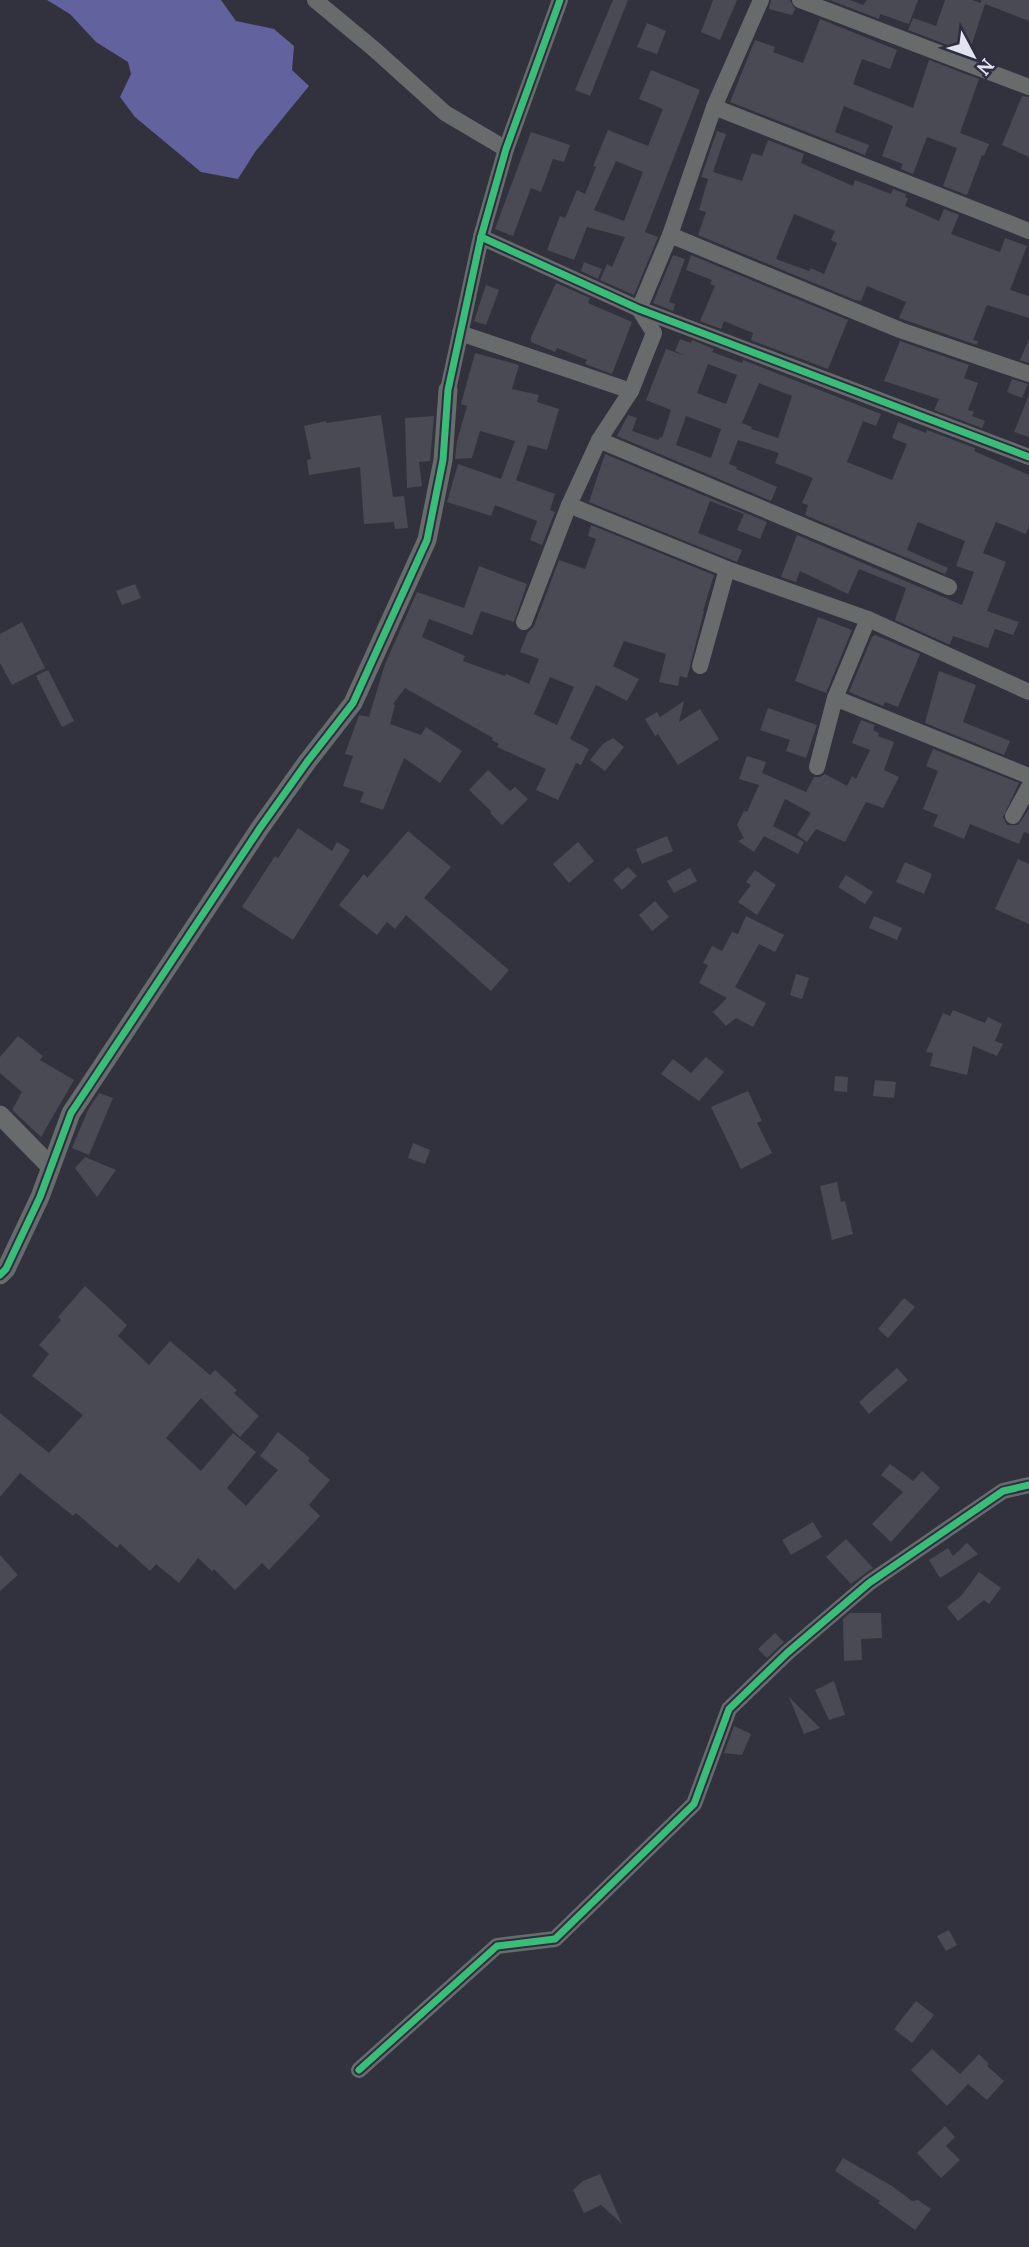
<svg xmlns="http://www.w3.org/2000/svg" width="1029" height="2247" font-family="Lora,serif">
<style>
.water{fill:#62629e}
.building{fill:#4a4a54;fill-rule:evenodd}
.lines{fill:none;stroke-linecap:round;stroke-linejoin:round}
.minor{stroke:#686b6c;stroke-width:16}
.tertiary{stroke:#686b6c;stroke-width:19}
.cycleway-casing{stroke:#2e2e42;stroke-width:11}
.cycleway{stroke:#3abd76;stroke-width:7}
</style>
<rect width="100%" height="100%" fill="#32323e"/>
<path class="water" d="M47,0H221L236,21L274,29L294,46L292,70L309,86L255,152L238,179L201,172L135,117L120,97L131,74L128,62L96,42L70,14Z"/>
<g class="building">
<path d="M613,0H628L590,96L575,90Z"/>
<path d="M713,0H737L720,40L701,32Z"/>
<path d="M771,0H790L795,9L792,15L769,9Z"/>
<path d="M830,0H850L863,5L867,0H918L909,24L880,14L879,19Z"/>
<path d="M945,0H972L981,3V0H1029V21L985,4L969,53L908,30L913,18L936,26Z"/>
<path d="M820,19L897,50L890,69L862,59L853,84L913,108L929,60L979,79L960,133L989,144L984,156L982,155L967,195L943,186L957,148L927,137L913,174L901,169L903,164L882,156L893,126L844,106L835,132L869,145L865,155L730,102L755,40L775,47L773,52L803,63Z"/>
<path d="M647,23L666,31L657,54L637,47Z"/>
<path d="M651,70L700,90L645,232L658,237L634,295L600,280L607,264L612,267L625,237L587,227L574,260L547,250L560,216L565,218L577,190L585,194L596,167L593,166L608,130L648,146L663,109L639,99ZM616,161L643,172L624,221L594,210Z"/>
<path d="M1022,96L1029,97V157L1002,145Z"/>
<path d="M717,131L726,134L713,172L742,181L752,153L762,156L768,140L804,154L801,163L853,186L855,180L891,194L893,189L906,194L905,197L908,198L905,206L939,221L944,209L959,215L951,234L1000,252L1005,238L1027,246L1010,290L1029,296V318L987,305L973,340L978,341L977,345L899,318L906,302L867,286L861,301L855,300L698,235L706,212L699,210L708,179L701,177ZM794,214L835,231L831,240L837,243L824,274L811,268L809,271L776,259Z"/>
<path d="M531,132L570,145L564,162L553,159L541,192L531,188L513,236L495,229Z"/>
<path d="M673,255L685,259L669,302L675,304L673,311L653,303Z"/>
<path d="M691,255L848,320L828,369L751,340L753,333L724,321L721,329L700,321L715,286L710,284L712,280L686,270Z"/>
<path d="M584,262L602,269L598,279L581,271Z"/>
<path d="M556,283L590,298L588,303L632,322L612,374L585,364L587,360L557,348L555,352L531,342V337Z"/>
<path d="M486,285L499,290L486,325L474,321Z"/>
<path d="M680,339L691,343L692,340L714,349L712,352L742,363L743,360L881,414L876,426L863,421L847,462L892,480L907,444L892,438L898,422L926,433L927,430L975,448L974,451L1029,475V526L1026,534L996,522L983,553L1006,562L987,611L1019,622L1013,635L995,629L988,648L953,636L950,644H948L895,620L906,588L859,569L848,594L800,571L796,582L781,577L797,535L962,605L974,572L956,566L965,541L918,522L907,550L948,568L945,574L805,515L808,505L802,503L813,478L775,463L779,453L738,440L729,464L737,467L736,469L777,487L771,501L617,436L628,415L637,418L632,431L658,440L660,437L662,438L671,410L646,400L666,349L686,356L675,351ZM708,364L737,375L726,404L697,393ZM759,383L792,396L778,438L751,429L752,427L742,423ZM686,416L721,429L711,458L676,445Z"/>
<path d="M1029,339V363L1020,360Z"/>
<path d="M900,341L969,365L964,378L978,383L968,410L974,412L972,416L985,421L982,428L934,410L939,399L884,381Z"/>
<path d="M475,353L519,365L512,389L539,395L537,402L559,409L547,450L528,445L516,480L555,494L550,510L555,512L542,545L530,540L537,521L495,505L491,516L447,502L458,464L501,479L515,441L480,431L472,458L455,459L457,441L467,406L461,404Z"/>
<path d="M1012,379L1028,384L1022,398L1007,392Z"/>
<path d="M1029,395V437L1014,432Z"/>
<path d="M381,415L393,497L404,496L408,528L395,529L394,522L364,524L360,467L309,475L307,460L311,459L304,426L326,421V423Z"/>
<path d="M434,416L430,461L419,462L422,486L407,488L405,418Z"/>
<path d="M605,454L767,522L760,539L737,530L744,514L710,501L698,533L742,550L737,562L589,502Z"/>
<path d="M591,525L714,575L703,611H704L687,678L680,676L678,686L659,682L666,654L624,641L613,666L639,679L627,701L596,685L570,739L589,749L581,765L576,763L558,800L536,790L546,769L497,747L499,744L492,740L493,738L405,688L393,704L395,705L390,724L421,735L426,727L462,751L440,783L404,758L383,810L360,802L364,792L343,786L353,756L345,754L359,715L369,717L385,664L417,592L464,608L479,566L527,584L514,622L481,611L472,635L429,619L422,637L465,656L463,661L505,676L506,674L529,684L539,659L520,652L528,632L534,626L559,560L585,569L596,539L588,536ZM550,677L574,687L557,725L534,714Z"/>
<path d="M135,584L141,598L122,605L116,591Z"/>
<path d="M818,617L852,630L826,693L795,681Z"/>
<path d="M22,622L45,668L12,685L0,663V634Z"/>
<path d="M875,635L920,654L898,707L885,702L883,706L849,692L872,637Z"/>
<path d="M48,670L74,721L62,727L36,676Z"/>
<path d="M939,671L976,685L963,722L1010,741L1004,755L925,723Z"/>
<path d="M684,701L679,722L700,709L719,739L678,765L658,734L655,736L645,719L657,712L660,717Z"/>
<path d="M768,708L817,725L806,758L786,751L790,740L760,730Z"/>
<path d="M861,720L875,725L873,730L879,733L878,736L894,742L884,770L899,777L883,808L866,802L845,842L816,829L807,842L797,835L811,813L785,799L773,826L804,842L798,854L764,836L754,852L738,841L744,838L737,825L744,811L747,812L759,785L739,779L747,756L766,762L762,773L806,792L814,777H820L825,774L847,786L852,776L856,779L870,750L852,743Z"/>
<path d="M613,738L624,747L605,771L590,760L603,744Z"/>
<path d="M933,749L1019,783L1003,817L1007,825H1018L1029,809V834L1024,832L1019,844L970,824L964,839L933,826L938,815L923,809L938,771L926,766Z"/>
<path d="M488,770L510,791L515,787L528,799L502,825L490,813L491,811L469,790Z"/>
<path d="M298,828L332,851L337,842L350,850L293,940L242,907L275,856L278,858Z"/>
<path d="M408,831L451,867L424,898L509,970L491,991L406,915L395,929L387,922L377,935L339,905L364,874L367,878Z"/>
<path d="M667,836L673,851L642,864L636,849Z"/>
<path d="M578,842L594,861L569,883L553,864Z"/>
<path d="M1018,859L1029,864V924L995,909Z"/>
<path d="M905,862L932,874L924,894L896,882Z"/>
<path d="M628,867L637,876L622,890L613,880Z"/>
<path d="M690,868L697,881L674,893L667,881Z"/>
<path d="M755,870L776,885L757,915L738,902L751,885L746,882Z"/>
<path d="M846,875L873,892L865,904L838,887Z"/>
<path d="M655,901L669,917L652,931L639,915Z"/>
<path d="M746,916L784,935L775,952L759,944L735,987L766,1003L753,1027L736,1018L726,1026L713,1012L727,998L699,983L708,965L703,963L712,946L722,951L732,932L738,934Z"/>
<path d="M874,916L902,928L897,940L869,928Z"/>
<path d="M796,974L809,978L802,999L790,995Z"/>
<path d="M953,1010L985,1023L988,1017L1002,1024L995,1041L1003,1044L997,1056L973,1046L967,1075L930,1066L933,1053L926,1052L943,1013L950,1016Z"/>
<path d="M18,1036L43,1056L40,1060L74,1080L41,1137L12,1110L22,1092L0,1073V1057Z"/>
<path d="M706,1057L724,1072L699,1101L661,1074L673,1059L691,1073Z"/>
<path d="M835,1076L848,1077L847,1092L834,1091Z"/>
<path d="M875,1080L896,1082L894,1098L873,1096Z"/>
<path d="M748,1091L762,1121L757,1123L772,1153L741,1169L711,1107Z"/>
<path d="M99,1093L113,1098L89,1155L72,1148L88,1110Z"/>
<path d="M413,1143L430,1150L425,1164L408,1158Z"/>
<path d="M85,1157L116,1170L97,1197L75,1168Z"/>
<path d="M837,1182L841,1202L845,1201L853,1234L832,1240L820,1186Z"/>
<path d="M85,1286L127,1325L118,1336L149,1365L170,1341L210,1375L215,1370L237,1390L234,1393L259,1416L240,1437L201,1398L166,1438L201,1471L233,1433L256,1452L227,1488L246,1506L278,1470L260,1456L278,1432L310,1458L308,1461L330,1480L309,1505L320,1516L269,1570L262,1563L235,1590L214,1569L212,1571L198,1558L179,1583L156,1564L150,1571L120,1544L117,1548L76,1513L73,1516L20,1473L0,1497V1413L49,1453L83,1415L32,1376L49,1354L39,1345L61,1320L58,1317Z"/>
<path d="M904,1298L915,1307L888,1338L878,1329Z"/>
<path d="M897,1368L908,1380L869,1414L859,1402Z"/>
<path d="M890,1464L913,1481L922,1471L940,1488L891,1542L872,1524L903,1492L881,1475Z"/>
<path d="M813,1522L822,1537L791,1555L782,1540Z"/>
<path d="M846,1539L873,1568L851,1584L826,1557Z"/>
<path d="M967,1543L978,1554L940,1578L929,1560L948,1548L953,1556Z"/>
<path d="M0,1555L18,1575L0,1591Z"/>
<path d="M979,1572L1001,1588L989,1604L984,1600L958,1621L947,1607L961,1596Z"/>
<path d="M850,1613H881L882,1638L861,1639L862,1660L844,1661L843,1619Z"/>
<path d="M775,1633L784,1642L767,1658L758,1649Z"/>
<path d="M834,1681L845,1715L829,1720L815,1690Z"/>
<path d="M789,1697L820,1728L804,1734Z"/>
<path d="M734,1726L751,1734L742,1755L724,1753Z"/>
<path d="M949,1930L957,1945L946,1951L937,1936Z"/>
<path d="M916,2001L934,2015L912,2043L894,2029Z"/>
<path d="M932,2049L960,2074L979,2054L989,2064L987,2066L1004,2081L987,2100L968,2084L947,2106L911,2070Z"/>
<path d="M945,2126L955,2137L946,2146L960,2160L941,2178L917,2153Z"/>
<path d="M843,2158L892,2186L912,2201L918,2200L931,2209L915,2230L878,2203L880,2201L835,2171Z"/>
<path d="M600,2174L622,2224L601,2205L584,2213L573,2190L583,2181Z"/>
</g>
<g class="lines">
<g class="minor">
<path d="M315,0L374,49L445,113L506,149"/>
<path d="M800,0L1029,87"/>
<path d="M714,107L1029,231"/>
<path d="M670,235L900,330L1029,374"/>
<path d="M481,237L639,309L1029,457"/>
<path d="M460,333L631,391"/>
<path d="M448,390L481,237L506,149L560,0"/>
<path d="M599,440L949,587"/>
<path d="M569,505L727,569L868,619L1029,692"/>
<path d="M524,622L569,505L599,440L631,391L654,333L639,309L670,235L714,107L761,0"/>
<path d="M700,666L727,569"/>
<path d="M835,698L1029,776"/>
<path d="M817,767L835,698L868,619"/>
<path d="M1013,816L1029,787"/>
<path d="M359,2070L497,1946L555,1939L694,1804L729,1709L787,1653L869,1583L1003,1491L1029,1485"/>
</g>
<g class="tertiary">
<path d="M0,1115L51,1167"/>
<path d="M0,1275L6,1269L40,1197L71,1113L260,828L307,762L353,703L427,540L443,460L448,390"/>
</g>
<defs>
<g id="cycleway">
<path d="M481,237L639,309L1029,457"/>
<path d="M0,1275L6,1269L40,1197L71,1113L260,828L307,762L353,703L427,540L443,460L448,390L481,237L506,149L560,0"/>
<path d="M359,2070L497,1946L555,1939L694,1804L729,1709L787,1653L869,1583L1003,1491L1029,1485"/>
</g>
</defs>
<use href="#cycleway" class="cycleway-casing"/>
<use href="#cycleway" class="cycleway"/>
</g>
<g transform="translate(973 56) rotate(131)" stroke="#2e2e42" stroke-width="5" paint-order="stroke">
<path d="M0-5L12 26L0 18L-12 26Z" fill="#e3e4f1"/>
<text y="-10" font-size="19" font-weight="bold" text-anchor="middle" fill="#e3e4f1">N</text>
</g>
</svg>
